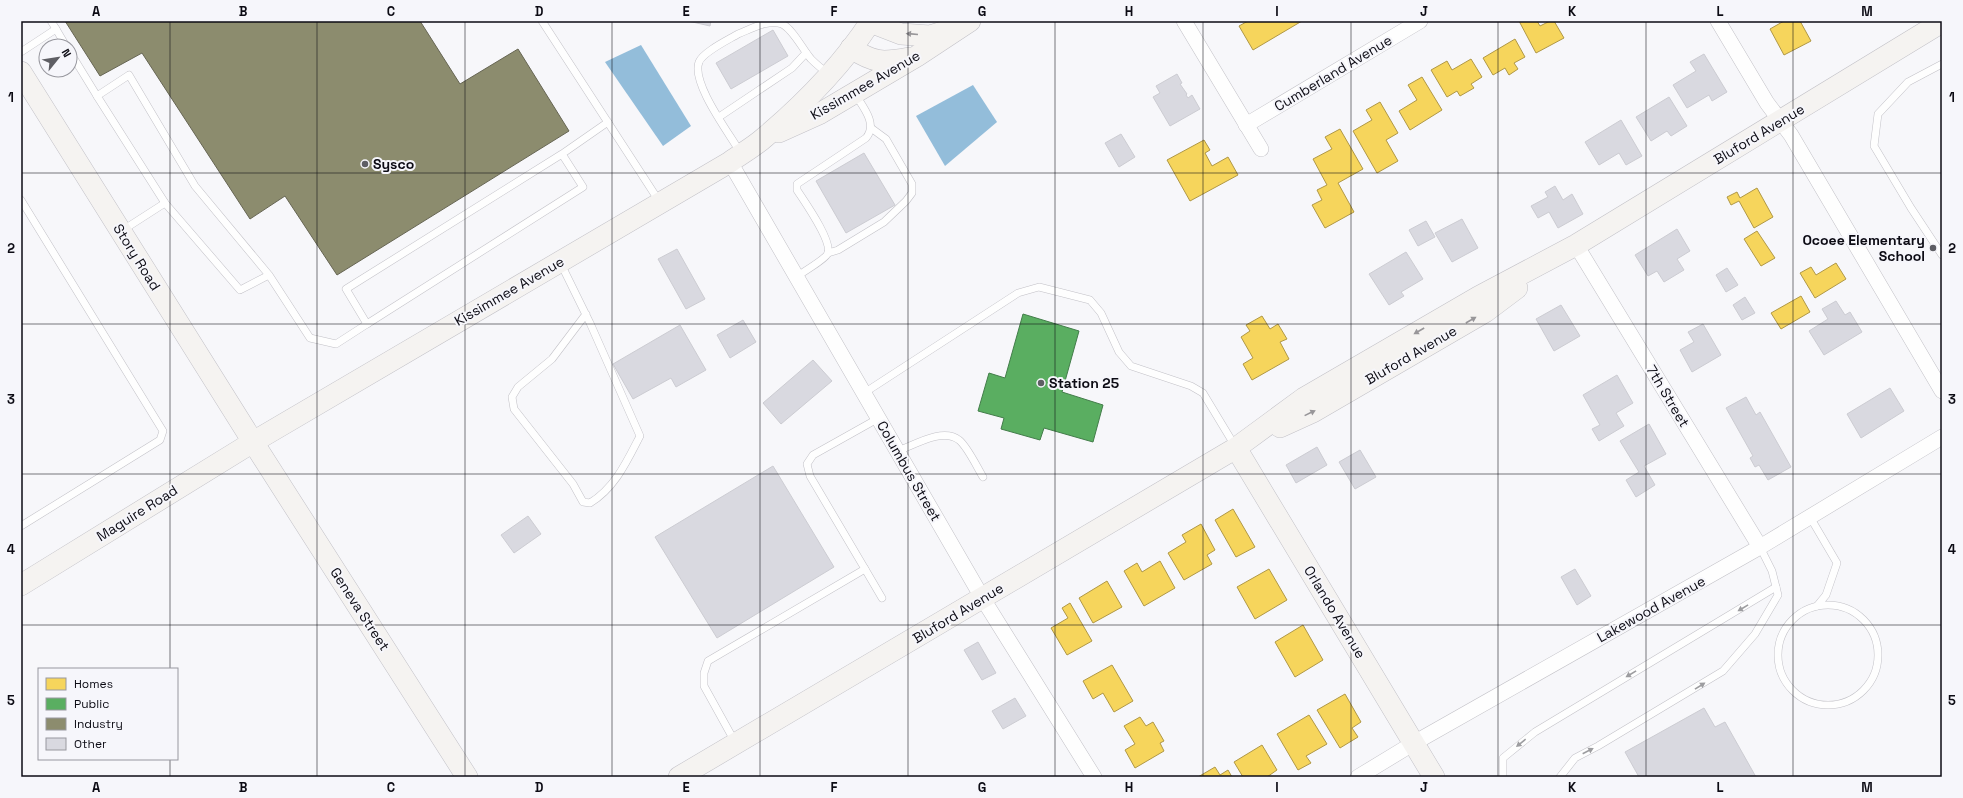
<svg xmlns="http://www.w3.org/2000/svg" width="1963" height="798" font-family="'Space Grotesk',sans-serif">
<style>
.water{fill:#93bdda}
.homes{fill:#f6d55c;stroke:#b09846}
.public{fill:#5aae61;stroke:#437d4a}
.industry{fill:#8c8c6e;stroke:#666553}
.building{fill:#d9d9e0;stroke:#ccccd2}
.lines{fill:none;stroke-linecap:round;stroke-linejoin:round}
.lane-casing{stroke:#c2c1c7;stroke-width:8}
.street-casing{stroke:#c2c1c7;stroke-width:16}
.secondary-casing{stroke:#c2c1c7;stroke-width:22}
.lane{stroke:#fefefe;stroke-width:7}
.street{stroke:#fefefe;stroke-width:15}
.secondary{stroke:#f5f3f1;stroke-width:21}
.oneway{fill:#989699}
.oneway2{fill:#9d9da0}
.grid{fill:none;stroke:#0c0b14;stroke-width:1;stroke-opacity:0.55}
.poi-dot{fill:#5e5e64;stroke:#f6f6fb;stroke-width:1.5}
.labels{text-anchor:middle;stroke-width:4;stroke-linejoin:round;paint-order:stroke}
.street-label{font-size:14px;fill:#0c0b14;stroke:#f6f6fb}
.poi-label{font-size:14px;font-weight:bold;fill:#0c0b14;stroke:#f6f6fb;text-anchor:start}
.neatline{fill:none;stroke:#0c0b14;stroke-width:1.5}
.grid-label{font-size:13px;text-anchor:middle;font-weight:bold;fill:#0c0b14}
</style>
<rect width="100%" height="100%" fill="#f7f7fa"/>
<g class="water">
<path d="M641,45L691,126L663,146L605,62Z"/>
<path d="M973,85L997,122L945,166L916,116Z"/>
</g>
<g class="homes">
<path d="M1248,21H1302L1253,50L1239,26Z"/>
<path d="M1519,21H1537L1540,26L1550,21H1554L1564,38L1536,53Z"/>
<path d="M1784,21H1800L1811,41L1784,55L1770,29Z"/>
<path d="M1515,39L1525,57L1514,63L1518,69L1509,75L1505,68L1493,75L1483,58Z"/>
<path d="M1471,59L1482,77L1471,84L1474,88L1460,96L1457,91L1447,97L1431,70L1447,61L1452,70Z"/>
<path d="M1422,77L1442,110L1410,130L1399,111L1417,100L1408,85Z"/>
<path d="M1380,102L1398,133L1386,140L1398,161L1377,173L1353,131L1372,120L1366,110Z"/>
<path d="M1340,129L1363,169L1338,183L1354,212L1325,228L1312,205L1322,200L1317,190L1327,185L1313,159L1332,149L1325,137Z"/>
<path d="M1204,140L1210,150L1205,153L1212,166L1228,157L1238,175L1190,201L1167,160Z"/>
<path d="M1757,188L1773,217L1754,228L1739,201L1731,205L1727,197L1737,192L1740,198Z"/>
<path d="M1757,231L1775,258L1761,266L1744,239Z"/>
<path d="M1836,263L1846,279L1815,298L1800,273L1811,267L1816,275Z"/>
<path d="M1801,296L1810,312L1781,329L1771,313Z"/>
<path d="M1262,316L1270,329L1278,324L1287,339L1280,342L1289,359L1252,380L1243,364L1253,358L1241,337L1250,331L1246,325Z"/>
<path d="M1233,509L1255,547L1236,557L1215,520Z"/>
<path d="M1201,524L1215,550L1207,555L1212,564L1184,580L1168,553L1186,542L1182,535Z"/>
<path d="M1160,561L1175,588L1144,606L1124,571L1137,563L1142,572Z"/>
<path d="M1269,569L1287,600L1255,619L1237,587Z"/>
<path d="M1107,581L1122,607L1093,623L1079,598Z"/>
<path d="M1070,603L1092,641L1067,655L1051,628L1068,618L1062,608Z"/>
<path d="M1303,625L1323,660L1295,677L1275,642Z"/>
<path d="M1112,665L1133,701L1114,712L1103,693L1093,699L1083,681Z"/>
<path d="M1345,694L1361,722L1352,728L1358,737L1340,748L1317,710Z"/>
<path d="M1309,715L1327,744L1306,756L1311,763L1298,770L1277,734Z"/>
<path d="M1140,717L1146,726L1153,722L1164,741L1160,743L1164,751L1135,768L1125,750L1135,744L1124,726Z"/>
<path d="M1262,745L1277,770L1267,777H1243L1234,762Z"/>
<path d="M1215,767L1220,775L1228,770L1232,777H1198Z"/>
</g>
<path class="public" d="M1023,314L1079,331L1062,392L1103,405L1093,442L1044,428L1040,440L1001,429L1004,418L978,411L989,373L1005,378Z"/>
<path class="industry" d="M65,21H420L460,84L518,49L569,131L337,275L285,196L250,219L142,53L100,76Z"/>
<g class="building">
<path d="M688,21H711L710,26Z"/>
<path d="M773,30L788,56L731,89L716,63Z"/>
<path d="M1704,54L1727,92L1712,101L1709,95L1687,108L1673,85L1696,71L1690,62Z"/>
<path d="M1177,74L1182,83L1180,84L1187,94L1186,95L1188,98L1192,95L1200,109L1170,126L1153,97L1160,93L1156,86Z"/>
<path d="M1669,97L1687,126L1671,136L1667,131L1651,141L1636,117Z"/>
<path d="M1621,120L1642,156L1626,165L1619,153L1599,165L1585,142Z"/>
<path d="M1121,134L1135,157L1119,167L1105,143Z"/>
<path d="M864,153L895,205L846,233L816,181Z"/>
<path d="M1555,186L1563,200L1572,194L1583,214L1558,228L1549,212L1538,218L1531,206L1548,197L1545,192Z"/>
<path d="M1462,219L1478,248L1452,262L1435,233Z"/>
<path d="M1426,221L1435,237L1418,246L1409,230Z"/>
<path d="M1677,229L1690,251L1677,259L1684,270L1664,282L1657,271L1648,276L1635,255Z"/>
<path d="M677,249L705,299L686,309L658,259Z"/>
<path d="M1406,252L1423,279L1401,292L1404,296L1389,305L1369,274Z"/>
<path d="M1727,268L1738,285L1726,292L1716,275Z"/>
<path d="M1745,297L1755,313L1742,320L1733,305Z"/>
<path d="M1836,301L1845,315L1850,312L1862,332L1824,355L1809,331L1828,319L1822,309Z"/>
<path d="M1561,305L1580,336L1554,351L1536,319Z"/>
<path d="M743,320L756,342L730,358L717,335Z"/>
<path d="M1703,324L1721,355L1692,372L1680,350L1694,342L1688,332Z"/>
<path d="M680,325L706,370L676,387L671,378L633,399L613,364Z"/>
<path d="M813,360L832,381L781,424L763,403Z"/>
<path d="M1617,375L1633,403L1616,413L1624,426L1599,441L1592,429L1600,425L1583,395Z"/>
<path d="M1890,388L1904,411L1861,438L1847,414Z"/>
<path d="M1746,397L1756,415L1760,412L1791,467L1768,480L1759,465L1755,467L1750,458L1753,456L1726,408Z"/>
<path d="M1649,424L1666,454L1644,466L1655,485L1636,497L1626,480L1639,472L1620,441Z"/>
<path d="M1317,447L1327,465L1296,483L1286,465Z"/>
<path d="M1360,450L1376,477L1355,489L1339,462Z"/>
<path d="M773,466L834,567L717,638L655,537Z"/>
<path d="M528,516L541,534L514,553L501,535Z"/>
<path d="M1575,569L1591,596L1577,605L1561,577Z"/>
<path d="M978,642L996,673L982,680L964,650Z"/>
<path d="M1015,698L1026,716L1003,729L992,711Z"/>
<path d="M1704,708L1715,727L1725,722L1756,777H1639L1625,752Z"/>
</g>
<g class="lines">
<defs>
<g id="lane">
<path d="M51,21L56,29"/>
<path d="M542,21L659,201"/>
<path d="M21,52L56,29L66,46"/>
<path d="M70,52L97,96"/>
<path d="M1942,64L1908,82L1878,114L1874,146L1911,208L1942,255"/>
<path d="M719,117L792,68L806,53"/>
<path d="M740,152C729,133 691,83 699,62C703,52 728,40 738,34C751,29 768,19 782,24C793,29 803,50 811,59C816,64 822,69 827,73"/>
<path d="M562,154L346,289L367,324L583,187L562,154L608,122"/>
<path d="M21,200L163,431L160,440L21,526"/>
<path d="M123,230L165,203"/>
<path d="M828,253L838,250L884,222L906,201L912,193V184L886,139L871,128"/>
<path d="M561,264L590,323L640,436C627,461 615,488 590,503L583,502L573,484L514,409L512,397L518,387L552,359L586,314"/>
<path d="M269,275L195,186L129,75L97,96L165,203L240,290L269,275L310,338L336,344L367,324"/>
<path d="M796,277C803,272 826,259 828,253C832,240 804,201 797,190V184L866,138C878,124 863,107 855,94"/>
<path d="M864,393L1018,293L1039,287L1090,300L1101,313L1119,352L1131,366L1191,386L1203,393L1235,446"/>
<path d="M898,451C914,445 943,427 959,440C967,446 977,467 983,477"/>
<path d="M1810,517L1837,563L1826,595L1817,606"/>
<path d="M865,569L882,598"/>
<circle cx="1828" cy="655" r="50"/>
<path d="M735,742L704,686V673L708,661L865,569L810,476L807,464L813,455L879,418"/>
<path d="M1503,777V758L1535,732L1776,587"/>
<path d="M1560,777L1575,758L1598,746L1723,671L1755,634L1778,595L1772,571L1760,547"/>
</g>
<g id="street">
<path d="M1184,21L1261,149"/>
<path d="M1718,21L1767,103L1791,135L1942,391"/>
<path d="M1246,125L1420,21"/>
<path d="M730,162L983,599L1094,777"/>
<path d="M1576,245L1760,547"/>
<path d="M1358,777L1414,743L1760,547L1942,437"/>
</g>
<g id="secondary">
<path d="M870,22L901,34L930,36L949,30"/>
<path d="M851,48C874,63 882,63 909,58"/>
<path d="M21,72L253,442L467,777"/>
<path d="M779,132L819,114L917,56L970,21"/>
<path d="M1280,427L1313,412L1485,312L1517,288"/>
<path d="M1236,448L1434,777"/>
<path d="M21,585L253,442L730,162C741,154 754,147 765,137C804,104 843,64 871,21"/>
<path d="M679,777L1236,448L1304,398L1478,297L1576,245L1942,22"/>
</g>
</defs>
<use href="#lane" class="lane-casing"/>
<use href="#street" class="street-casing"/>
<use href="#secondary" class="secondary-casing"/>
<use href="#lane" class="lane"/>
<use href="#street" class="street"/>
<use href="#secondary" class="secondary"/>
</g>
<defs><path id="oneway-solid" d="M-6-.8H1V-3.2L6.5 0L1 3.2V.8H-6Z"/></defs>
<g class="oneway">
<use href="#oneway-solid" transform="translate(912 34) rotate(-175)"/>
<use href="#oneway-solid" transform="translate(1471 320) rotate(-30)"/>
<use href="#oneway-solid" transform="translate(1419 331) rotate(150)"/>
<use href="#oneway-solid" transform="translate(1310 413) rotate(-26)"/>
</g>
<g class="oneway2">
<use href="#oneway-solid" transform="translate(1743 608) rotate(149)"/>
<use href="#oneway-solid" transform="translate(1631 674) rotate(149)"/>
<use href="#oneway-solid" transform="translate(1700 686) rotate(-32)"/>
<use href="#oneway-solid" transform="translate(1521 743) rotate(141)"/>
<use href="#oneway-solid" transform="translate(1588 751) rotate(-27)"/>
</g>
<path class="grid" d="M170,21V669M317,21V777M465,21V777M612,21V777M760,21V777M908,21V777M1055,21V777M1203,21V777M1351,21V777M1498,21V777M1646,21V777M1793,21V777M21,173H1942M21,324H1942M21,474H1942M21,625H1942M170,759V777"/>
<g class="poi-dot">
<circle cx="365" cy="164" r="4"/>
<circle cx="1933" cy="248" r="4"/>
<circle cx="1041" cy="383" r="4"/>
</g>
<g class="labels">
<g class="street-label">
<text transform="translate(1333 73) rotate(-31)" y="5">Cumberland Avenue</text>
<text transform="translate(865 85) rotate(-30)" y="5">Kissimmee Avenue</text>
<text transform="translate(1759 134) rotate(-31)" y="5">Bluford Avenue</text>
<text transform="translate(137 257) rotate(58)" y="5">Story Road</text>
<text transform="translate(509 291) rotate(-30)" y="5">Kissimmee Avenue</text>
<text transform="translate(1411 355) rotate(-30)" y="5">Bluford Avenue</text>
<text transform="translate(1668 396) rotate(59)" y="5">7th Street</text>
<text transform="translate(909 471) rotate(60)" y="5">Columbus Street</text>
<text transform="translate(137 513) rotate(-32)" y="5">Maguire Road</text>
<text transform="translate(360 609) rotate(57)" y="5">Geneva Street</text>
<text transform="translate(1651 609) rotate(-29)" y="5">Lakewood Avenue</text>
<text transform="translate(1335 612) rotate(59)" y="5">Orlando Avenue</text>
<text transform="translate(958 613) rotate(-31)" y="5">Bluford Avenue</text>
</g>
<g class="poi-label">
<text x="373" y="169">Sysco</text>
<text x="1925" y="245" text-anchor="end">Ocoee Elementary<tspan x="1925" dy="16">School</tspan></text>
<text x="1049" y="388">Station 25</text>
</g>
</g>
<rect width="1963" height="798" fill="none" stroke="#f6f6fb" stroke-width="44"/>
<rect x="38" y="668" width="140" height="92" fill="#f6f6fb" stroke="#98989f"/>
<rect x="46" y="678" width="20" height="12" fill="#f6d55c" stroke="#98989f"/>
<text x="74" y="688" font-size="12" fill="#0c0b14">Homes</text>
<rect x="46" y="698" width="20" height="12" fill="#5aae61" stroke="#98989f"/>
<text x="74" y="708" font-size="12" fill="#0c0b14">Public</text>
<rect x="46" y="718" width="20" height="12" fill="#8c8c6e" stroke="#98989f"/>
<text x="74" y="728" font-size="12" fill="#0c0b14">Industry</text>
<rect x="46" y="738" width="20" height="12" fill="#d9d9e0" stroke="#98989f"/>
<text x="74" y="748" font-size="12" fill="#0c0b14">Other</text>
<g transform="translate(58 58) rotate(60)"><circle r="19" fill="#f6f6fb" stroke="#98989f"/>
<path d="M0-3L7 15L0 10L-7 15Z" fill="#5e5e64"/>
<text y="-6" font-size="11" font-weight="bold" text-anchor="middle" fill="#0c0b14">N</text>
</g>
<rect x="22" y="22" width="1919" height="754" class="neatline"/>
<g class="grid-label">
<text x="96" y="16">A</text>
<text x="243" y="16">B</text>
<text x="391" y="16">C</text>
<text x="539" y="16">D</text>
<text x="686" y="16">E</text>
<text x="834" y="16">F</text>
<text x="982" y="16">G</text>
<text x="1129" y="16">H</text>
<text x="1277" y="16">I</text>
<text x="1424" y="16">J</text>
<text x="1572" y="16">K</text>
<text x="1720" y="16">L</text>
<text x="1867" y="16">M</text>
<text x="11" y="102">1</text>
<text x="1952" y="102">1</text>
<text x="11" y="253">2</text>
<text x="1952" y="253">2</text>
<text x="11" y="404">3</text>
<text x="1952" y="404">3</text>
<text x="11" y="554">4</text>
<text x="1952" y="554">4</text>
<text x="11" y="705">5</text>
<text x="1952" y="705">5</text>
<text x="96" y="792">A</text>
<text x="243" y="792">B</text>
<text x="391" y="792">C</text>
<text x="539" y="792">D</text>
<text x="686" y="792">E</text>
<text x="834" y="792">F</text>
<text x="982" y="792">G</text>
<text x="1129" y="792">H</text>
<text x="1277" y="792">I</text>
<text x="1424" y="792">J</text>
<text x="1572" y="792">K</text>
<text x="1720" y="792">L</text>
<text x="1867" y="792">M</text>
</g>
</svg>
